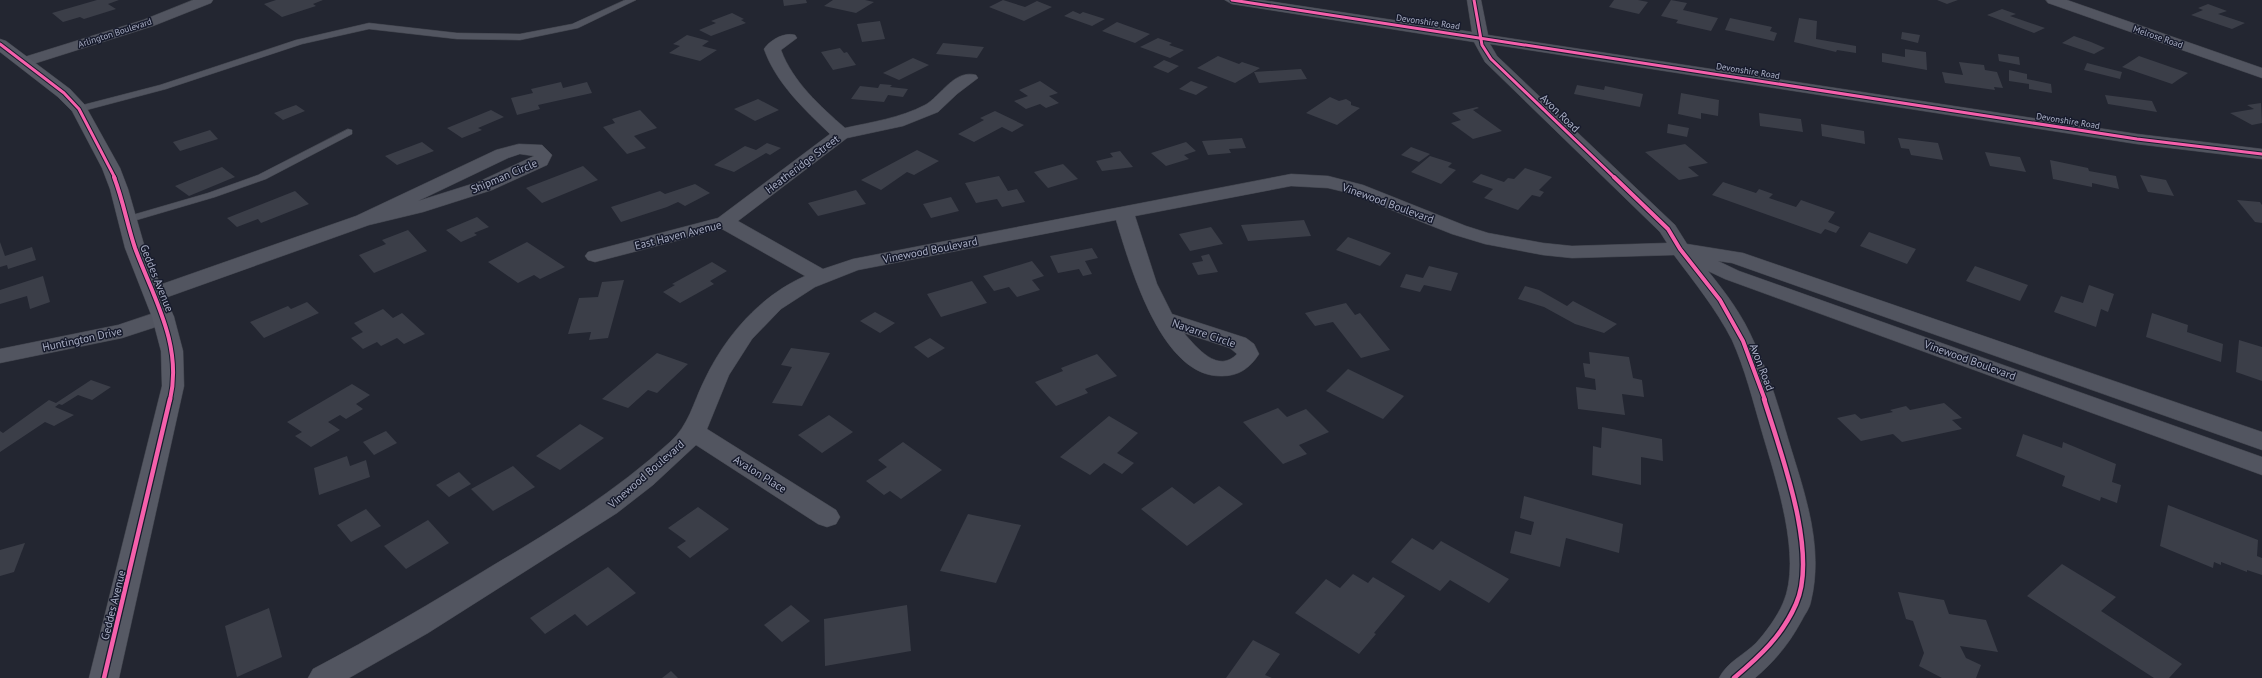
<svg xmlns="http://www.w3.org/2000/svg" width="2262" height="678" font-family="'PT Sans',sans-serif">
<style>
.building{fill:#3b3e48}
.lines{fill:none;stroke-linecap:round;stroke-linejoin:round}
.service-casing{stroke:#3f424b;stroke-width:1}
.minor-casing{stroke:#3f424b;stroke-width:1}
.tertiary-casing{stroke:#3f424b;stroke-width:1}
.secondary-casing{stroke:#3f424b;stroke-width:1}
.service{fill:#525560;fill-rule:evenodd}
.minor{fill:#525560;fill-rule:evenodd}
.tertiary{fill:#525560;fill-rule:evenodd}
.secondary{fill:#565964;fill-rule:evenodd}
.cycleway-far2-casing{stroke:#171b2c;stroke-width:5}
.cycleway-far1-casing{stroke:#171b2c;stroke-width:6}
.cycleway-casing{stroke:#171b2c;stroke-width:7}
.cycleway-far2{stroke:#f560ab;stroke-width:3}
.cycleway-far1{stroke:#f560ab;stroke-width:4}
.cycleway{stroke:#f560ab;stroke-width:4.5}
.labels{text-anchor:middle;stroke-width:3;stroke-linejoin:round;paint-order:stroke}
.far-street-label{font-size:9px;fill:#aaafc5;stroke:#171b2c}
.street-label{font-size:11px;fill:#aaafc5;stroke:#171b2c}
</style>
<rect width="100%" height="100%" fill="#232631"/>
<g class="building">
<path d="M97,0H119L108,4L116,9L84,19L80,17L63,22L52,13Z"/>
<path d="M276,0H323L313,4L316,6L282,17L264,4Z"/>
<path d="M783,0H806L807,3L784,6Z"/>
<path d="M833,0H865L874,2L856,13L824,6Z"/>
<path d="M1003,0L1025,7L1037,1L1052,7L1024,21L989,7Z"/>
<path d="M1614,0H1638L1648,2L1639,14L1609,7Z"/>
<path d="M1671,0L1687,3L1683,10L1718,18L1711,31L1676,23L1678,20L1661,16Z"/>
<path d="M1937,0H1958L1947,4Z"/>
<path d="M2208,4L2227,11L2218,14L2245,23L2232,29L2191,15L2203,10L2198,8Z"/>
<path d="M2002,9L2016,14L2010,16L2045,28L2034,33L1987,15Z"/>
<path d="M1073,11L1080,14L1083,12L1105,19L1092,26L1064,16Z"/>
<path d="M732,13L744,19L741,20L746,23L711,36L699,30L716,23L711,21Z"/>
<path d="M1730,18L1772,27L1770,31L1777,33L1774,41L1725,30Z"/>
<path d="M1799,18L1817,21L1816,39L1856,46V53L1837,50L1836,52L1794,42Z"/>
<path d="M880,21L885,39L862,42L857,24Z"/>
<path d="M1117,22L1150,34L1135,43L1102,31Z"/>
<path d="M1902,32L1920,35L1918,43L1901,39Z"/>
<path d="M687,35L709,41L702,46L717,50L700,61L669,53L680,46L673,44Z"/>
<path d="M2074,36L2091,42L2105,48L2094,54L2062,43Z"/>
<path d="M1158,38L1172,43L1169,45L1184,50L1170,58L1140,47Z"/>
<path d="M943,43L984,47L977,58L936,54Z"/>
<path d="M840,48L844,53L847,52L856,65L833,70L821,52Z"/>
<path d="M1905,49L1926,52L1927,70L1882,62V53L1905,57Z"/>
<path d="M1998,54L2019,57L2020,65L1999,61Z"/>
<path d="M1218,56L1239,64L1242,62L1260,68L1235,83L1197,68Z"/>
<path d="M2139,56L2188,73L2172,84L2122,67Z"/>
<path d="M913,58L929,65L899,80L883,73Z"/>
<path d="M1164,60L1179,66L1168,73L1153,67Z"/>
<path d="M1959,62L1984,65L1985,70L1997,72L2003,88L1994,87L1995,90L1945,83L1942,72L1963,75Z"/>
<path d="M2087,63L2122,72L2120,79L2084,70Z"/>
<path d="M1301,69L1307,79L1259,83L1254,72Z"/>
<path d="M2009,70L2027,74V79L2051,84L2052,93L2029,89V84L2009,81Z"/>
<path d="M1040,81L1058,93L1049,96L1059,103L1046,108L1040,104L1026,109L1014,101L1028,96L1019,90Z"/>
<path d="M1191,81L1208,87L1196,95L1179,89Z"/>
<path d="M561,82L563,88L587,82L592,93L538,105L540,109L517,115L511,98L533,93L531,89Z"/>
<path d="M880,84L892,85L890,87L908,89L903,97L888,95L884,102L851,99L860,86L878,88Z"/>
<path d="M1577,85L1604,90L1605,86L1643,94L1640,107L1574,94Z"/>
<path d="M1681,93L1719,100L1718,116L1701,113V119L1678,114Z"/>
<path d="M2105,95L2152,101L2157,112L2108,104Z"/>
<path d="M1330,97L1339,101L1346,99L1351,102V105L1360,108L1337,125L1306,113Z"/>
<path d="M758,99L779,110L755,121L734,109Z"/>
<path d="M2261,103L2262,123L2252,125L2230,113L2254,109L2247,105Z"/>
<path d="M296,105L305,111L283,120L274,113Z"/>
<path d="M1477,107L1479,108L1473,110L1502,131L1473,139L1451,123L1461,120L1452,113Z"/>
<path d="M491,110L504,117L478,128L482,130L462,138L447,128Z"/>
<path d="M640,110L657,128L634,136L646,148L627,154L603,127L615,123L612,119Z"/>
<path d="M995,111L1024,125L1012,132L1002,127L974,142L958,134L984,120L980,118Z"/>
<path d="M1759,113L1801,119L1803,132L1760,126Z"/>
<path d="M1668,124L1689,128L1687,137L1667,133Z"/>
<path d="M1821,124L1864,131L1865,144L1822,136Z"/>
<path d="M210,130L218,139L180,151L173,142Z"/>
<path d="M1242,138L1246,148L1229,149L1231,153L1208,155L1202,141Z"/>
<path d="M1898,138L1938,143L1943,160L1911,155L1909,149L1901,148Z"/>
<path d="M422,142L434,151L397,165L385,156Z"/>
<path d="M1186,142L1196,151L1184,155L1189,159L1166,166L1151,153Z"/>
<path d="M767,143L781,148L770,155L766,153L734,172L714,165L745,146L756,150Z"/>
<path d="M1685,144L1708,163L1688,167L1699,176L1679,180L1645,152Z"/>
<path d="M1411,147L1430,154L1419,162L1401,155Z"/>
<path d="M917,150L939,161L914,175L907,172L881,190L861,180Z"/>
<path d="M1120,151L1133,167L1102,171L1096,161L1113,157L1110,153Z"/>
<path d="M1985,152L2020,157L2026,172L1990,166Z"/>
<path d="M1430,156L1452,163L1448,167L1456,170L1441,184L1411,172Z"/>
<path d="M2050,160L2088,168L2089,171L2116,176L2119,189L2092,183V187L2053,179Z"/>
<path d="M1063,164L1078,179L1048,188L1034,172Z"/>
<path d="M583,166L598,180L542,203L526,188Z"/>
<path d="M222,167L235,177L189,196L175,186Z"/>
<path d="M1525,168L1552,177L1539,190L1544,192L1540,197L1532,195L1518,210L1484,198L1493,189L1472,182L1481,174L1504,182L1508,178L1514,179Z"/>
<path d="M2140,175L2166,180L2174,196L2148,192Z"/>
<path d="M999,176L1008,191L1017,189L1025,202L1002,207L997,199L976,203L965,183Z"/>
<path d="M1723,182L1756,193L1759,189L1773,194L1769,198L1796,207L1801,200L1835,212L1828,222L1840,227L1836,233L1825,229L1821,234L1712,195Z"/>
<path d="M695,184L710,193L685,206L678,202L667,207L621,222L611,207L660,191L665,194Z"/>
<path d="M856,190L866,204L818,216L808,203Z"/>
<path d="M295,191L309,204L261,223L258,219L237,227L227,218Z"/>
<path d="M951,197L959,211L931,218L923,204Z"/>
<path d="M2237,200L2260,202L2262,205V223L2255,222Z"/>
<path d="M477,217L489,227L474,233L477,235L461,242L446,230Z"/>
<path d="M1304,220L1311,236L1248,241L1241,225Z"/>
<path d="M1211,227L1223,244L1190,251L1179,234Z"/>
<path d="M408,230L427,251L374,273L359,255L386,244L382,240Z"/>
<path d="M1869,232L1916,249L1907,264L1860,246Z"/>
<path d="M1348,237L1391,253L1380,266L1336,250Z"/>
<path d="M0,242L5,256L32,247L36,260L8,269L7,265L0,267Z"/>
<path d="M527,242L565,267L540,279L534,275L518,283L488,262Z"/>
<path d="M1092,248L1098,258L1085,261L1092,274L1083,276L1079,269L1058,273L1050,256Z"/>
<path d="M1209,254L1218,272L1198,275L1192,263L1203,261L1201,256Z"/>
<path d="M1032,261L1044,276L1032,280L1040,290L1017,297L1009,287L994,291L983,276Z"/>
<path d="M712,262L727,271L710,281L714,284L680,303L663,292L675,285L672,284Z"/>
<path d="M1429,266L1458,273L1451,291L1424,285L1420,292L1400,287L1406,274L1423,278Z"/>
<path d="M1975,266L2028,285L2020,301L1966,281Z"/>
<path d="M43,276L50,302L30,309L27,296L0,304V290Z"/>
<path d="M624,280L608,338L589,340L591,332L568,334L579,298L598,297L602,282Z"/>
<path d="M972,281L987,303L941,317L927,294Z"/>
<path d="M2089,285L2114,294L2108,312L2101,309L2096,327L2054,312L2061,296L2083,303Z"/>
<path d="M1525,286L1539,290L1567,306L1573,301L1617,324L1604,333L1575,324L1544,307L1518,299Z"/>
<path d="M307,302L319,313L264,338L250,322L288,306L291,309Z"/>
<path d="M1346,303L1355,315L1360,313L1390,350L1361,358L1333,322L1315,326L1305,313Z"/>
<path d="M383,309L393,318L402,313L425,334L404,344L397,338L381,346L377,342L363,349L351,338L363,332L354,323Z"/>
<path d="M875,312L895,323L880,333L860,321Z"/>
<path d="M2152,313L2188,325L2187,332L2223,344L2221,362L2146,337Z"/>
<path d="M930,338L945,348L928,358L914,347Z"/>
<path d="M2239,340L2262,347V381L2236,372Z"/>
<path d="M791,348L830,353L802,406L772,403L792,367L781,365Z"/>
<path d="M1589,352L1629,357L1633,378L1642,380L1644,397L1622,394L1625,415L1578,409L1576,387L1596,390L1595,379L1585,377L1583,363L1590,364Z"/>
<path d="M657,353L688,364L657,393L648,390L628,408L602,399Z"/>
<path d="M1097,354L1117,376L1085,389L1088,393L1056,406L1035,382L1063,371L1061,368Z"/>
<path d="M1348,369L1404,396L1383,419L1326,391Z"/>
<path d="M91,380L111,387L92,400L78,395L62,405L59,404L55,407L74,415L54,426L45,422L0,452V431L3,433L49,400L56,403Z"/>
<path d="M352,384L370,395L356,404L363,409L346,419L340,415L328,422L340,430L311,447L295,436L302,432L287,422Z"/>
<path d="M1944,403L1962,418L1952,420L1962,429L1902,442L1893,434L1861,441L1837,418L1855,414L1861,419L1893,412L1890,410L1906,406L1910,410Z"/>
<path d="M1278,408L1287,417L1306,409L1329,432L1299,445L1307,454L1283,464L1243,422Z"/>
<path d="M829,415L853,432L822,453L798,435Z"/>
<path d="M1109,416L1138,433L1117,453L1134,463L1122,474L1104,463L1090,475L1060,457Z"/>
<path d="M580,424L604,438L560,470L536,456Z"/>
<path d="M1602,427L1662,439L1663,461L1641,457V485L1592,475L1593,446L1601,448Z"/>
<path d="M386,431L397,443L374,455L363,442Z"/>
<path d="M2023,434L2062,448L2063,442L2116,464L2112,482L2121,485L2117,503L2101,497L2100,501L2062,486L2065,476L2016,456Z"/>
<path d="M903,442L942,470L901,499L890,491L884,495L866,481L887,467L878,460Z"/>
<path d="M347,456L350,466L366,460L370,477L319,495L314,468Z"/>
<path d="M513,466L535,487L493,511L471,489Z"/>
<path d="M459,472L471,484L449,497L436,485Z"/>
<path d="M1219,486L1243,504L1187,546L1141,509L1172,487L1194,504Z"/>
<path d="M1524,496L1623,524L1619,553L1566,538L1560,567L1510,553L1515,531L1531,535L1534,522L1520,518Z"/>
<path d="M2168,505L2258,540L2257,556L2262,558V575L2247,570V572L2221,562V565L2214,562L2213,568L2160,546Z"/>
<path d="M698,507L729,529L690,558L677,547L686,541L668,528Z"/>
<path d="M366,509L381,526L351,542L337,525Z"/>
<path d="M968,514L1021,525L996,583L940,571Z"/>
<path d="M428,520L449,543L406,569L384,546Z"/>
<path d="M1412,538L1433,550L1441,541L1509,579L1489,603L1450,580L1440,591L1391,562Z"/>
<path d="M25,543L14,572L0,576V550Z"/>
<path d="M2062,564L2116,597L2101,611L2182,664L2169,678H2154L2027,596Z"/>
<path d="M608,567L636,593L587,626L575,614L545,634L530,618Z"/>
<path d="M1353,574L1368,583L1373,577L1405,596L1374,633L1376,634L1359,654L1295,613L1326,579L1340,588Z"/>
<path d="M1898,592L1944,600L1949,614L1986,620L1998,652L1960,646L1966,658L1981,665L1976,678H1942L1919,666L1924,653L1913,621L1906,619Z"/>
<path d="M791,605L810,621L782,642L764,625Z"/>
<path d="M907,605L911,651L825,666L824,619Z"/>
<path d="M269,608L282,657L237,677L225,626Z"/>
<path d="M1253,640L1280,654L1265,675L1272,678H1226Z"/>
<path d="M671,671L678,678H662Z"/>
</g>
<g class="lines">
<defs>
<g id="service">
<path d="M625,0H636L578,28L520,40L457,39L369,29L302,44L166,89L79,112L74,109L75,107L160,85L296,40L369,23L457,33L520,34L572,24Z"/>
<path d="M348,129L352,130V134L266,179L215,197L130,222L126,223L120,220L122,218L208,193L258,175Z"/>
</g>
<g id="minor">
<path d="M1225,0H1261L1472,32L1467,0H1481L1488,35L2137,134L2262,149V159L2137,144L1490,44L1497,56L1675,225L1687,244L1743,253L2262,432V450L1732,263L1718,261L1739,271L2262,457V475L1725,279L1708,271C1726,293 1743,316 1754,342C1769,374 1779,408 1789,442C1805,494 1824,547 1811,601C1810,608 1805,614 1802,620C1789,644 1775,661 1755,678H1719C1727,662 1744,655 1756,643C1766,632 1777,617 1783,603C1803,558 1775,477 1762,432C1753,401 1745,369 1732,340C1716,309 1695,283 1674,255L1572,258L1543,255L1485,244L1452,234L1349,193L1328,188L1291,186L1135,216L1157,284L1172,314L1246,338L1254,344L1259,354C1250,368 1239,376 1222,376C1161,378 1130,265 1116,220L858,270L815,287L781,309L752,339L729,375L707,429L836,510L840,517L836,524L827,527L818,524L696,445L653,485L617,513L428,633L349,678H308L313,669C374,637 433,602 492,566C555,529 616,491 670,442C689,425 693,403 704,381C725,336 760,296 805,276L722,229L595,262L588,260L585,256L588,252L718,218L830,134C804,109 776,83 764,49C770,40 784,32 795,35L797,38L781,50C793,82 820,106 845,128C872,122 900,118 925,105C941,96 954,69 976,75L978,78L957,94L938,112L903,126L847,138L738,221L823,269L853,259L1291,174L1328,176L1363,185L1466,226L1488,233L1543,243L1572,246L1667,243L1660,232L1485,62L1474,42L1232,4ZM1184,333L1230,348L1237,354C1218,374 1197,348 1184,333Z"/>
<path d="M2046,0H2067L2262,68V78L2048,3Z"/>
<path d="M519,144L542,145L552,155L547,165L492,190L423,212L369,225L162,299L155,300L148,299L144,294L148,289L356,216L496,150ZM520,154L534,156L478,182L418,201L508,158Z"/>
<path d="M163,310L171,312L174,317L171,322L122,338L0,363V349L118,325Z"/>
</g>
<path id="tertiary" d="M193,0H213L211,3L153,26L30,65H18L16,62L18,59L143,20Z"/>
<path id="secondary" d="M0,39L6,41L70,89L85,105L120,168L128,189L145,248L174,317L183,351L184,386L119,678H89L162,386L161,351L152,317L125,248L110,189L102,168L72,111L58,97L0,52Z"/>
</defs>
<use href="#service" class="service-casing"/>
<use href="#minor" class="minor-casing"/>
<use href="#tertiary" class="tertiary-casing"/>
<use href="#secondary" class="secondary-casing"/>
<use href="#service" class="service"/>
<use href="#minor" class="minor"/>
<use href="#tertiary" class="tertiary"/>
<use href="#secondary" class="secondary"/>
<defs>
<g id="cycleway-far2">
<path d="M1232,0L2137,139L2262,154"/>
<path d="M1474,0L1482,45L1491,59L1615,178"/>
<path d="M0,44L64,93L79,109L115,178"/>
</g>
<g id="cycleway-far1">
<path d="M114,177C123,200 127,224 135,248C153,297 183,345 170,400"/>
<path d="M1614,177L1668,229L1680,249L1720,300L1743,341L1765,400"/>
</g>
<g id="cycleway">
<path d="M104,678L170,399"/>
<path d="M1734,678C1760,656 1782,636 1796,604C1819,553 1780,451 1764,399"/>
</g>
</defs>
<use href="#cycleway-far2" class="cycleway-far2-casing"/>
<use href="#cycleway-far1" class="cycleway-far1-casing"/>
<use href="#cycleway" class="cycleway-casing"/>
<use href="#cycleway-far2" class="cycleway-far2"/>
<use href="#cycleway-far1" class="cycleway-far1"/>
<use href="#cycleway" class="cycleway"/>
</g>
<g class="labels">
<g class="far-street-label">
<text transform="translate(1428 22) rotate(8)" y="3">Devonshire Road</text>
<text transform="translate(115 33) rotate(-18)" y="3">Arlington Boulevard</text>
<text transform="translate(2158 37) rotate(19)" y="3">Melrose Road</text>
<text transform="translate(1748 71) rotate(9)" y="3">Devonshire Road</text>
<text transform="translate(2068 121) rotate(9)" y="3">Devonshire Road</text>
</g>
<g class="street-label">
<text transform="translate(1560 113) rotate(44)" y="4">Avon Road</text>
<text transform="translate(802 164) rotate(-37)" y="4">Heatheridge Street</text>
<text transform="translate(504 176) rotate(-23)" y="4">Shipman Circle</text>
<text transform="translate(1388 203) rotate(20)" y="4">Vinewood Boulevard</text>
<text transform="translate(678 235) rotate(-14)" y="4">East Haven Avenue</text>
<text transform="translate(930 250) rotate(-11)" y="4">Vinewood Boulevard</text>
<text transform="translate(157 278) rotate(68)" y="4">Geddes Avenue</text>
<text transform="translate(1204 333) rotate(19)" y="4">Navarre Circle</text>
<text transform="translate(82 339) rotate(-12)" y="4">Huntington Drive</text>
<text transform="translate(1970 360) rotate(20)" y="4">Vinewood Boulevard</text>
<text transform="translate(1762 367) rotate(69)" y="4">Avon Road</text>
<text transform="translate(646 474) rotate(-41)" y="4">Vinewood Boulevard</text>
<text transform="translate(760 474) rotate(32)" y="4">Avalon Place</text>
<text transform="translate(113 605) rotate(-76)" y="4">Geddes Avenue</text>
</g>
</g>
</svg>
